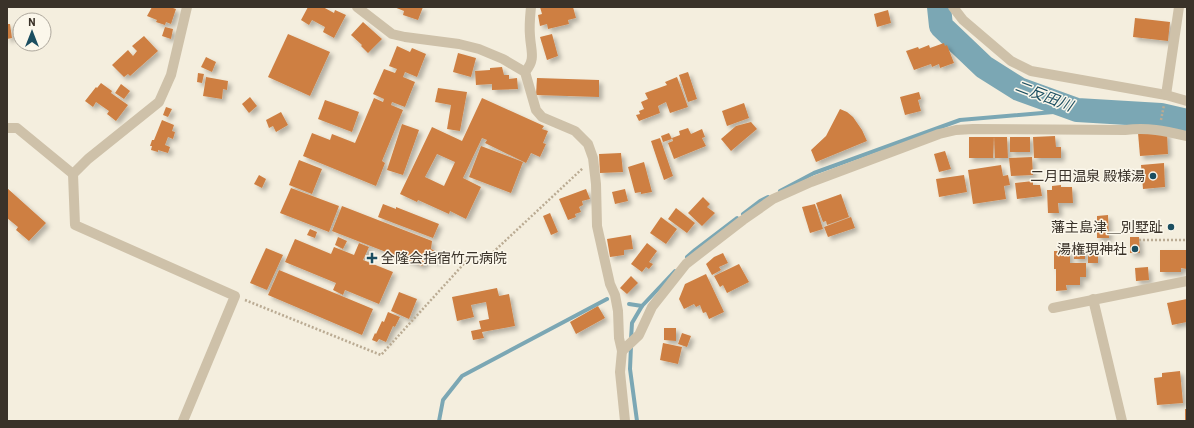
<svg xmlns="http://www.w3.org/2000/svg" width="1194" height="428" font-family="Barlow,'Noto Sans JP',sans-serif">
<style>
.lines{fill:none;stroke-linecap:round;stroke-linejoin:round}
.stream{stroke:#7ba7b4;stroke-width:4}
.river{stroke:#7ba7b4;stroke-width:24}
.building{fill:#ce7f42;fill-rule:evenodd;filter:url(#shadow)}
.path{stroke:#baab93;stroke-width:2.5;stroke-dasharray:2 2;stroke-linecap:butt}
.minor{stroke:#cec1a9;stroke-width:10}
.poi-dot{fill:#1b4e60;stroke:#fbf7eb;stroke-width:1.5}
.labels{text-anchor:middle;stroke-width:3;stroke-linejoin:round;paint-order:stroke}
.poi-label{font-size:14px;fill:#3a3229;stroke:#fbf7eb;text-anchor:end}
.water-label{font-size:15px;font-style:italic;fill:#1b4e60;stroke:#fbf7eb}
</style>
<defs>
<filter id="shadow"><feDropShadow dx="3.5" dy="3.5" stdDeviation="2" flood-color="#0004"/></filter>
</defs>
<rect width="100%" height="100%" fill="#f4eede"/>
<g class="lines">
<g class="stream">
<path d="M780,191L814,173L960,120L1077,110"/>
<path d="M743,214L760,201L768,197"/>
<path d="M687,257L695,250L737,218"/>
<path d="M629,304L642,306L675,271"/>
<path d="M631,339L632,323L642,306"/>
<path d="M631,346L630,369L637,421"/>
<path d="M439,421L443,400L462,376L607,299"/>
</g>
<path class="river" d="M939,7L941,26L984,67L1019,89L1077,110L1161,115L1187,121"/>
</g>
<g class="building">
<path d="M152,7H170L176,9L171,24L166,22L165,25L156,22L157,20L147,16Z"/>
<path d="M308,7H323L334,13L335,10L346,15L334,38L323,32L325,27L312,20L309,25L301,20Z"/>
<path d="M394,7H423L418,20L403,15L404,11Z"/>
<path d="M540,7H573L576,18L568,20L569,24L548,29L547,24L540,26L538,15L542,14Z"/>
<path d="M888,10L891,23L877,27L874,14Z"/>
<path d="M1135,18L1170,22L1168,41L1133,37Z"/>
<path d="M363,22L382,39L368,53L361,46L362,45L351,35Z"/>
<path d="M7,24H10L12,38L7,39Z"/>
<path d="M165,27L173,29L171,39L162,36Z"/>
<path d="M288,34L330,52L310,96L268,77Z"/>
<path d="M552,34L558,56L547,60L540,37Z"/>
<path d="M144,36L158,51L130,76L128,74L124,77L112,65L128,50L133,56L137,51L132,46Z"/>
<path d="M944,43L945,46L947,45L954,63L940,68L939,64L932,67L931,64L914,70L906,51L918,47L919,49L929,45L930,48Z"/>
<path d="M397,46L410,52L412,48L426,54L417,77L405,72L403,77L415,82L405,107L392,102L391,105L403,110L382,161L385,163L376,186L303,156L312,133L330,140L332,134L355,143L374,98L383,102L384,99L373,94L384,69L395,73L397,69L389,66Z"/>
<path d="M458,53L476,58L471,77L453,72Z"/>
<path d="M206,57L216,62L212,72L201,67Z"/>
<path d="M502,67L504,75H509V79L517,78L518,89L492,90V84L476,85L475,71L490,70V68Z"/>
<path d="M688,72L697,99L688,102L679,75Z"/>
<path d="M198,73L204,74L202,83L197,82Z"/>
<path d="M206,77L228,81L227,90L223,89L222,99L203,96Z"/>
<path d="M677,77L688,107L670,113L666,102L658,106L660,113L639,121L636,115L640,114L639,111L644,109L641,102L648,99L645,93L667,85L665,82Z"/>
<path d="M537,78L599,80V97L536,95Z"/>
<path d="M101,83L112,91L111,93L128,105L116,121L107,114L109,111L96,102L93,107L85,101L96,87L97,88Z"/>
<path d="M121,84L130,91L124,99L115,93Z"/>
<path d="M438,88L467,92L460,131L447,129L451,105L435,102Z"/>
<path d="M919,92L921,99L918,100L921,111L905,115L900,97Z"/>
<path d="M250,97L257,106L249,113L242,104Z"/>
<path d="M482,98L544,126L542,129L548,131L543,143L546,144L540,157L531,153L526,163L485,143L487,140L482,138L463,178L481,187L466,219L450,211L449,214L418,200L417,202L400,194L432,127L462,141ZM437,154L455,162L444,186L425,177Z"/>
<path d="M325,100L359,112L352,132L318,119Z"/>
<path d="M744,103L749,118L727,126L722,111Z"/>
<path d="M166,107L172,109L168,117L163,115Z"/>
<path d="M840,109L847,112L853,117L862,130L867,141L816,162L811,150L826,136Z"/>
<path d="M281,112L288,125L276,132L273,126L269,128L266,120Z"/>
<path d="M162,120L174,125L172,131L175,132L173,139L168,137L165,145L170,147L168,153L158,150V152L151,150L152,146H150L152,140H154Z"/>
<path d="M751,122L757,129L731,151L721,139L736,126Z"/>
<path d="M402,124L419,130L403,175L387,170Z"/>
<path d="M688,128L691,134L702,129L705,137L702,138L706,146L674,159L668,143L673,141L672,138L680,135L679,131Z"/>
<path d="M669,133L672,139L663,142L661,136Z"/>
<path d="M1138,133H1167L1168,154L1140,156Z"/>
<path d="M1055,136L1056,147H1061V158H1034L1033,137Z"/>
<path d="M969,137H994L993,158H969Z"/>
<path d="M994,137H1007L1008,158H995Z"/>
<rect x="1010" y="137" width="20" height="15"/>
<path d="M660,138L673,176L664,180L651,141Z"/>
<path d="M481,146L523,162L511,193L469,177Z"/>
<path d="M945,151L951,169L939,172L934,154Z"/>
<path d="M621,153L623,172L600,173L599,154Z"/>
<path d="M1032,157L1033,175L1011,176L1009,158Z"/>
<path d="M299,160L322,169L312,194L289,185Z"/>
<path d="M644,162L652,192L641,194V192L635,193L628,167Z"/>
<path d="M1164,163L1165,187L1143,189L1141,165Z"/>
<path d="M1001,165L1003,176L1008,175L1010,185L1004,186L1006,199L973,204L968,170Z"/>
<path d="M259,175L266,179L262,188L254,184Z"/>
<path d="M964,175L967,192L939,197L936,179Z"/>
<path d="M1033,181V185H1040L1042,196L1017,199L1015,183Z"/>
<path d="M1061,185V187H1072L1073,203H1058L1059,213H1048L1047,190H1052V186Z"/>
<path d="M7,188L46,223L29,241L16,230L18,227L7,218Z"/>
<path d="M291,188L339,206L329,232L280,213Z"/>
<path d="M586,189L590,199L582,201L583,205L579,207L581,212L575,214L576,217L568,220L559,199Z"/>
<path d="M625,189L628,201L615,204L612,192Z"/>
<path d="M841,194L849,217L827,225L826,221L823,222L816,203Z"/>
<path d="M703,197L710,204L707,207L715,213L702,226L688,213Z"/>
<path d="M383,204L396,209V207L439,224L433,238L378,217Z"/>
<path d="M815,204L823,229L810,233L802,207Z"/>
<path d="M342,206L432,241L431,249L440,253L437,262L428,259L422,266L332,231Z"/>
<path d="M676,208L695,223L687,233L668,219Z"/>
<path d="M550,213L558,232L551,235L543,216Z"/>
<path d="M1108,215L1109,238H1097V216Z"/>
<path d="M661,217L677,229L666,244L650,233Z"/>
<path d="M851,217L855,228L828,237L824,227Z"/>
<path d="M310,229L317,232L315,238L307,235Z"/>
<path d="M631,235L633,249L624,250V255L610,257L607,239Z"/>
<path d="M338,237L347,241L343,249L335,245Z"/>
<path d="M1130,237H1139L1140,253H1130Z"/>
<path d="M295,239L331,254L334,247L354,255L359,243L369,247L363,260L393,272L379,304L345,290L343,295L333,290L336,283L285,262Z"/>
<path d="M647,243L657,251L649,262L653,264L649,269L646,267L642,272L631,264Z"/>
<path d="M266,248L283,255L267,290L250,283Z"/>
<path d="M1085,250V259H1074V251Z"/>
<path d="M1160,250H1187V269L1181,268V272H1160Z"/>
<path d="M1054,251H1070V263H1086V277H1080V285H1066L1067,290L1056,291V269H1054Z"/>
<path d="M723,253L728,263L719,267L721,270L712,275L706,264L714,257Z"/>
<rect x="1088" y="253" width="10" height="10"/>
<path d="M739,264L749,282L727,293L723,285L720,287L714,276Z"/>
<path d="M1148,267L1149,280L1136,281L1135,268Z"/>
<path d="M279,270L373,309L362,335L268,295Z"/>
<path d="M706,274L724,312L709,319L706,312L703,313L700,305L696,307L694,304L684,309L679,299L685,284Z"/>
<path d="M631,276L638,283L627,294L620,288Z"/>
<path d="M497,288L499,296L509,294L515,326L482,332L484,338L473,340L471,331L481,329L479,321L489,319L486,302L471,305L474,317L457,321L452,297Z"/>
<path d="M399,292L417,299L409,319L391,311Z"/>
<path d="M1187,299V322L1172,325L1167,303Z"/>
<path d="M598,306L605,318L576,334L570,322Z"/>
<path d="M388,312L400,317L395,327L393,326L386,342L379,339L377,342L372,340L375,333L376,334L382,321L384,322Z"/>
<path d="M664,328H676V341L664,340Z"/>
<path d="M682,333L691,336L687,347L678,344Z"/>
<path d="M663,343L682,347L678,364L660,360Z"/>
<path d="M1180,371L1183,403L1157,405L1154,378L1162,377V373Z"/>
<rect x="1185" y="409" width="2" height="12"/>
</g>
<g class="lines">
<g class="path">
<path d="M1161,120L1164,105"/>
<path d="M1139,240H1187"/>
<path d="M245,300L381,355L471,256H489L583,168"/>
</g>
<g class="minor">
<path d="M357,7L392,34L405,37L459,44L479,49L503,59L525,72L536,110L542,117L575,131L588,144L593,158L596,184L597,226L610,284L615,295L618,311L619,338L622,351L620,372L625,421"/>
<path d="M953,7L963,20L1011,61L1031,71L1166,95L1187,101"/>
<path d="M525,72C536,59 531,52 530,36C529,26 530,17 531,7"/>
<path d="M1166,95L1179,7"/>
<path d="M7,128H17L73,174"/>
<path d="M1093,299L1122,421"/>
<path d="M1053,308L1187,281"/>
<path d="M622,351L639,335L652,307L686,264L743,220L773,199L811,182L939,134L956,130L973,129L1125,130C1148,127 1165,131 1187,136"/>
<path d="M183,421L235,296L75,225L73,174L88,159L159,102L171,75L187,7"/>
</g>
</g>
<g class="poi-dot">
<circle cx="1153" cy="176" r="4"/>
<circle cx="1171" cy="227" r="4"/>
<circle cx="1135" cy="249" r="4"/>
<path d="M370 252h4v4h4v4h-4v4h-4v-4h-4v-4h4z"/>
</g>
<g class="labels">
<g class="poi-label">
<text x="1145" y="181">二月田温泉 殿様湯</text>
<text x="1163" y="232">藩主島津＿別墅趾</text>
<text x="1127" y="254">湯権現神社</text>
<text x="381" y="263" text-anchor="start">全隆会指宿竹元病院</text>
</g>
<g class="water-label">
<text transform="translate(1044 96) rotate(21)" y="5">二反田川</text>
</g>
</g>
<rect width="1194" height="428" fill="none" stroke="#3a3229" stroke-width="16"/>
<g transform="translate(32 32)"><circle r="19" fill="#fbf7eb" stroke="#aea89d"/>
<path d="M0-3L7 15L0 10L-7 15Z" fill="#1b4e60"/>
<text y="-6" font-size="11" font-weight="bold" text-anchor="middle" fill="#3a3229">N</text>
</g>
</svg>
